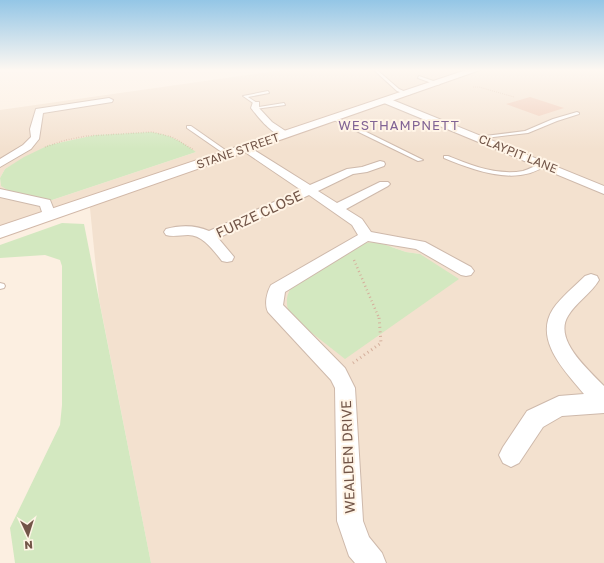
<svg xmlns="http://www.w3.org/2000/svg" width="604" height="563" font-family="'Golos Text',sans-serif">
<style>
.residential{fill:#f3e1cf;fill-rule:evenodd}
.green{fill:#d3e8c0}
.building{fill:#f0ccb9}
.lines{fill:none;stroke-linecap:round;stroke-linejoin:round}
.lane-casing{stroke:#ceb9ab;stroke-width:2}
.street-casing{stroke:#ceb9ab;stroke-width:2}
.secondary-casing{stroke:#d1b8a8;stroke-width:2}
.path-far3{stroke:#d5af9c;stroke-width:1;stroke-dasharray:0.5 1.5;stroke-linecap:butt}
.path-far2{stroke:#d5af9c;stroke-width:1.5;stroke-dasharray:0.5 2;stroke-linecap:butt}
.path-far1{stroke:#d5af9c;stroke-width:2.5;stroke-dasharray:1 3;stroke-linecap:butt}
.path{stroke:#d5af9c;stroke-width:3;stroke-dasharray:1 3.5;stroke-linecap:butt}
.lane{fill:#fff;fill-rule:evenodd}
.street{fill:#fff;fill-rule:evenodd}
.secondary{fill:#fff;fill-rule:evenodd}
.labels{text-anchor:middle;stroke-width:4;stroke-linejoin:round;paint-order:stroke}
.far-street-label{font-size:12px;fill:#725548;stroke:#fff4e6}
.far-quarter-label{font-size:13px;letter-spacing:1px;fill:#826495;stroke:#fff4e6}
.street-label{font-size:14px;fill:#725548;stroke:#fff4e6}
</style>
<rect width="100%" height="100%" fill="#fcefe1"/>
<path class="residential" d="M282,70H604V563H151L99,299L89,198L0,227V179L1,186L49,201L196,152L150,132L95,135L49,145L5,169L0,178V110ZM392,247L406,252L420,254L294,284Z"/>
<g class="green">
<path d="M150,132C170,134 180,141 196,152L49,201L9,191L1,186L0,178L5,169L24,157L49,145L95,135Z"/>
<path d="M62,223L84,224L151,563H15L10,528L60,425L62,405V266L60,260L45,255L0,258V245Z"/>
<path d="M377,242L406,252L420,254L459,279L345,359L289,315C286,301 285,296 294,284L363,243Z"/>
</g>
<path class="building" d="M530,97L564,108L539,116L506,104Z"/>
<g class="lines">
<defs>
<g id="lane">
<path d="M374,70H377L399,89L410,94L408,95L397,91Z"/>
<path d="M419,76L439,83L440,84L437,85L418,78Z"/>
<path d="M268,91L269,93L248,97L257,103L256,105L243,96Z"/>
<path d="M284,103L285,105L255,109L253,108Z"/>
<path d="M577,112L579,113V114L557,121L528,133L477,139L475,138L477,137L525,131L553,119Z"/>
<path d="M332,117H336L423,160L418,161L332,119Z"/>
<path d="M187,126H191L231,154L226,155L187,128Z"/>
<path d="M444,156H448C471,165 497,176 523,171C530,169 536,165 543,163L546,165C517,187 473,170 444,158Z"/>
<path d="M0,283L4,284L5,286L4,288L0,289Z"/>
</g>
<g id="street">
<path d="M109,98L113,100L112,102L43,113L39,139L31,149L0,167V159L23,145L31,137L30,129L36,109Z"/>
<path d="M384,99H390L604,186V194L384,103Z"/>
<path d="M253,102H259V108L272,122L287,132L289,134L287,136C275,139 258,117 251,108Z"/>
<path d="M246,145L310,185L347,169L362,167L380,161L384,162L385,164L384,166L367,172L353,174L318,191L337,203L380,182H388L390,184L388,186L346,209L362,219L371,232L425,242L471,267L474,271L471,275L466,276L461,275L416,249L368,241L285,292L283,305L345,368L355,388L363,521L369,537L382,553L386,563H355L349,556L337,521L335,388L331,380L268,312C264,304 267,292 271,285L358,235L352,225L309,195L218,238L234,257L232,261L227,262L222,261C213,250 203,235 188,235C181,235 173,237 166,235L164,232L166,229C180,225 196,225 209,231L301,190L242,150L241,148Z"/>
<path d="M0,189L50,200L56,215L54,218H44L40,206L0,197Z"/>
<path d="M591,274L597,276L599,280C591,294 576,302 568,316C553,340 589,370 604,386V413L562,416L543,427L519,463L511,467L503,463L499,455L503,447L527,411L559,396L584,394C566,372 533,340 553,309C561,297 575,286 585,276Z"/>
</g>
<path id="secondary" d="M466,70H480L0,238V226Z"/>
</defs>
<use href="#lane" class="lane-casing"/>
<use href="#street" class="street-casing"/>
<use href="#secondary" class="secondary-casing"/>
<path class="path-far3" d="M473,87H479L514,97"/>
<path class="path-far2" d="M45,147L66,140L87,136L152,132L172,137L194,150"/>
<path class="path-far1" d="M354,260L379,318"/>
<path class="path" d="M353,363L381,343L379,317"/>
<use href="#lane" class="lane"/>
<use href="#street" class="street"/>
<use href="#secondary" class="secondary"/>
</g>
<linearGradient id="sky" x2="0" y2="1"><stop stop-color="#94c6e6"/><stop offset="0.47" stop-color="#fef8f2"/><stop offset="1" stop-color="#fef8f2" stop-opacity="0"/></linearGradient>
<rect width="604" height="149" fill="url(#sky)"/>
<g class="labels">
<g class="far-street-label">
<text transform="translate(238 151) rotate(-19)" y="4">STANE STREET</text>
<text transform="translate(518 154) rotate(22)" y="4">CLAYPIT LANE</text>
</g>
<g class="far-quarter-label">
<text x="399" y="130">WESTHAMPNETT</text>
</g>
<g class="street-label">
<text transform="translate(259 214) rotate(-25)" y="5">FURZE CLOSE</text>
<text transform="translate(348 457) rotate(-92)" y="5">WEALDEN DRIVE</text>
</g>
</g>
<g transform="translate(28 535) rotate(176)" stroke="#fff4e6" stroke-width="3" paint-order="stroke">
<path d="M0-3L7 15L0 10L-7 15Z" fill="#725548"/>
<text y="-6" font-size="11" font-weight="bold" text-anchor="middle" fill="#725548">N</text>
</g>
</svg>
